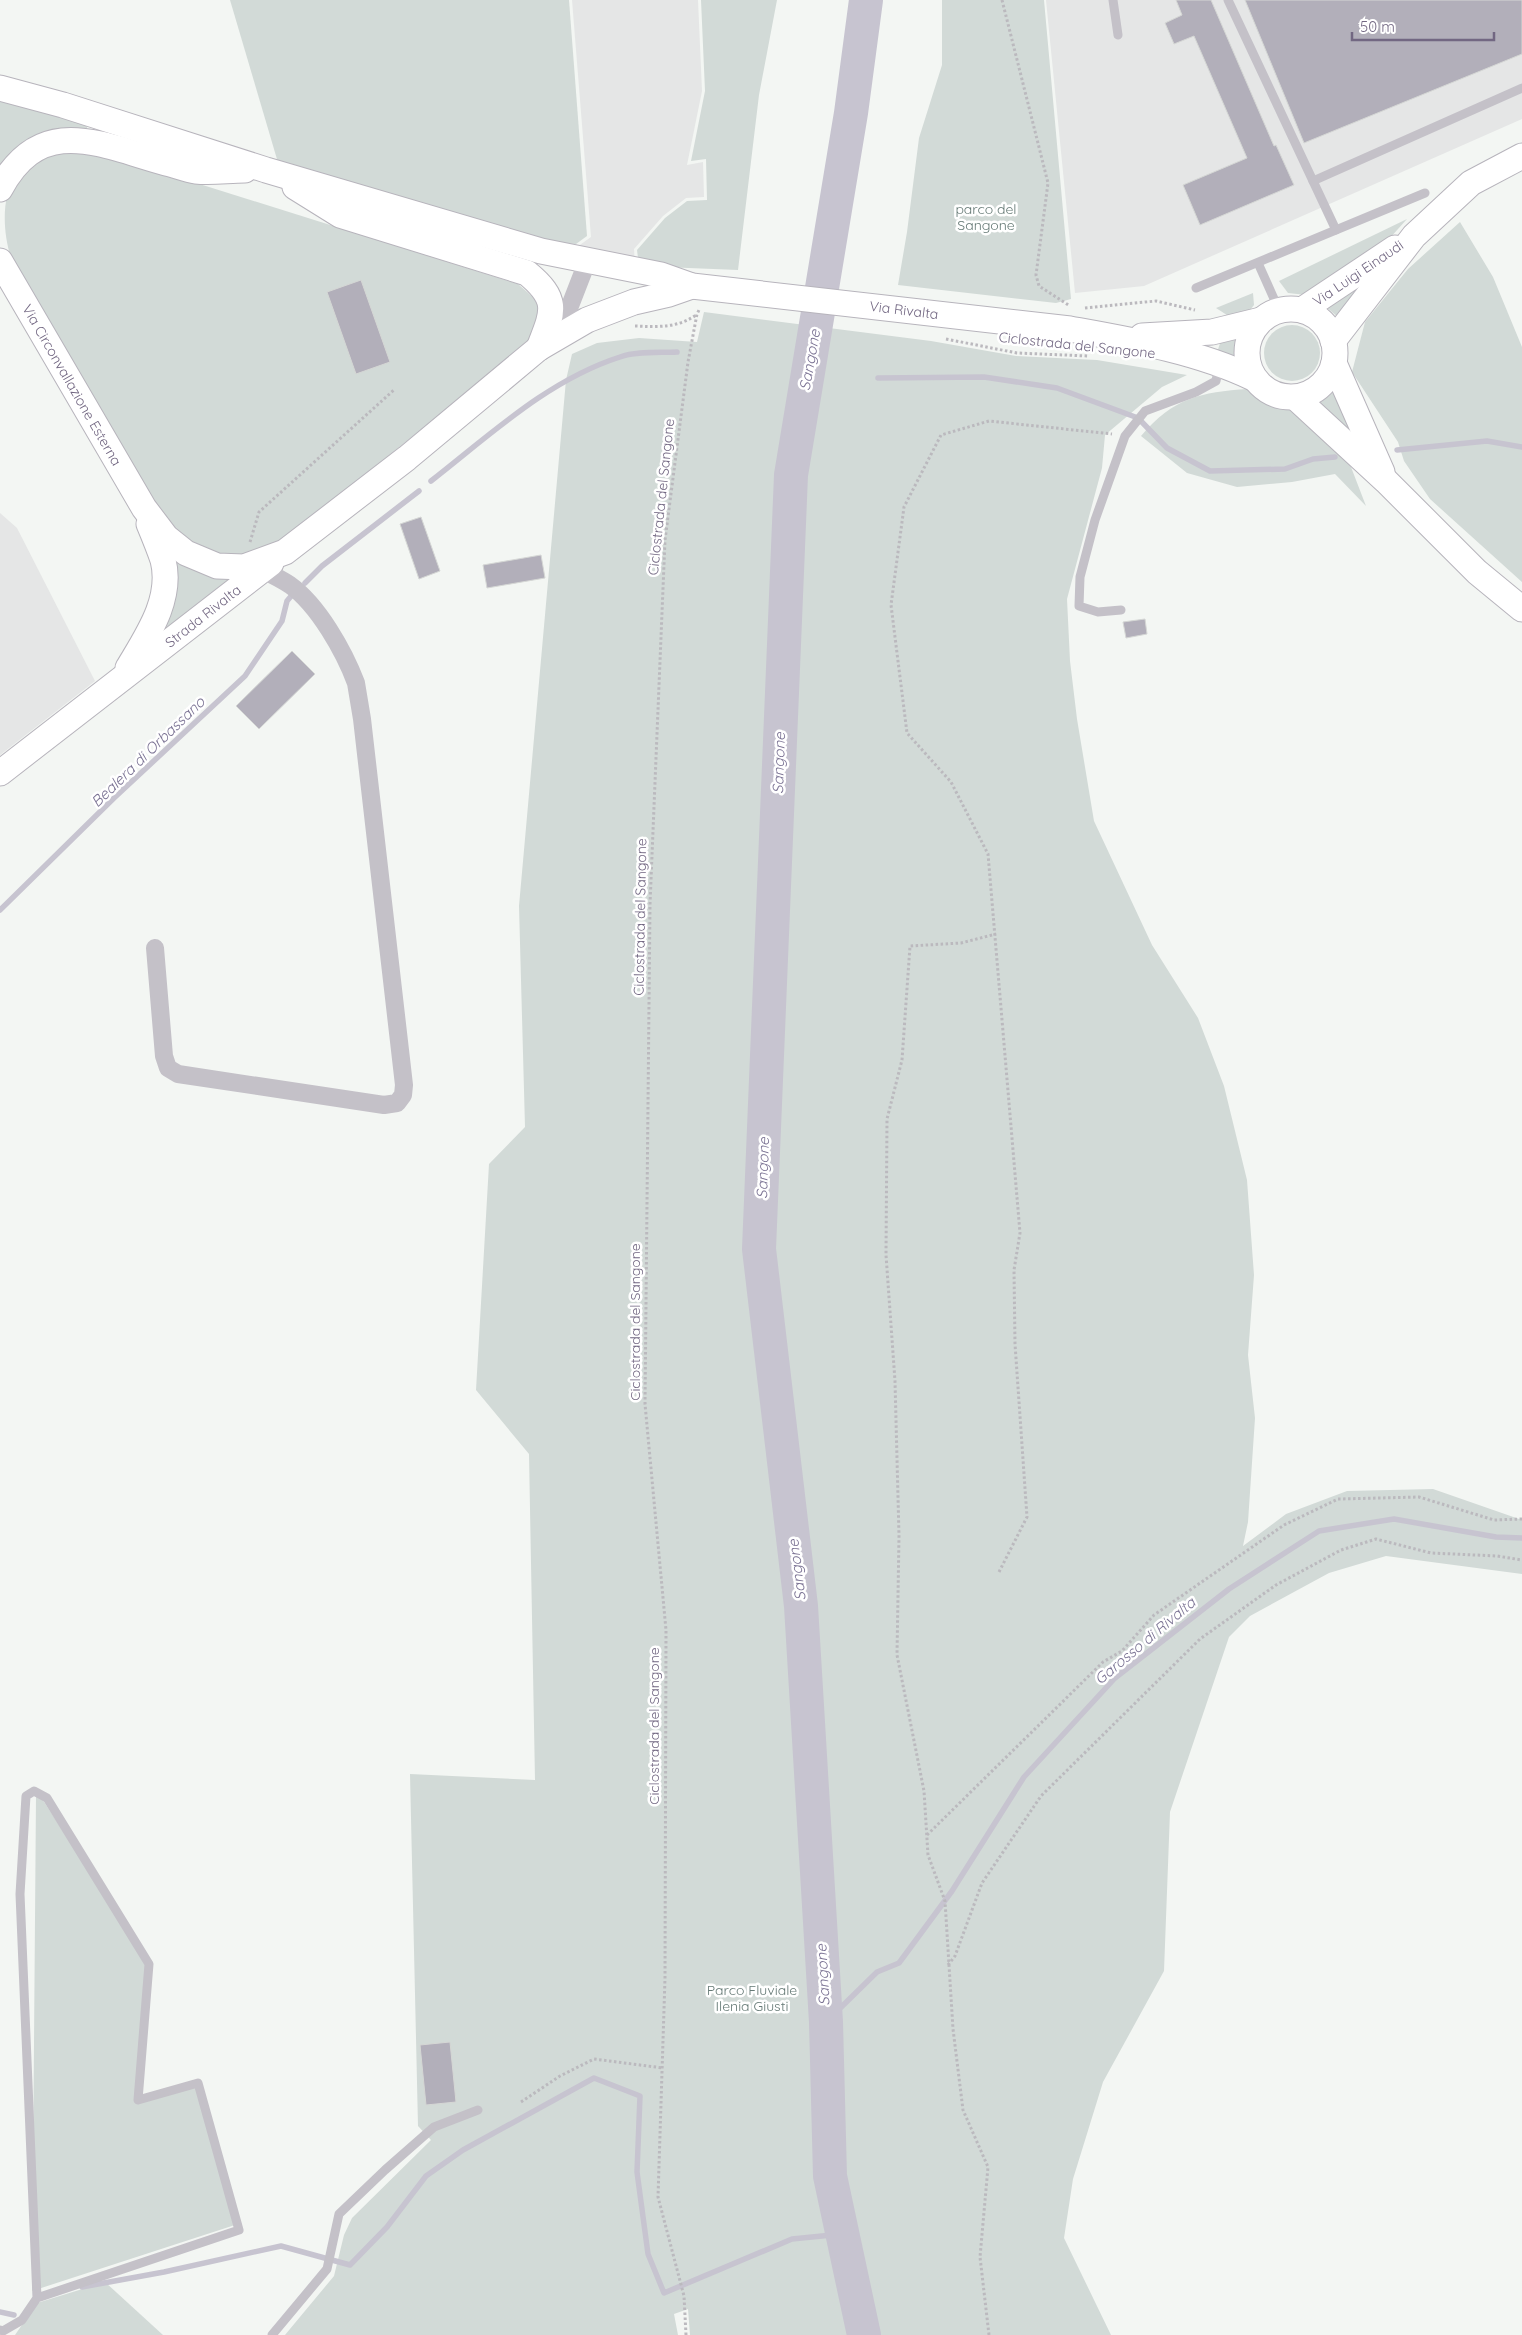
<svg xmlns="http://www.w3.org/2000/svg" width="1522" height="2335" font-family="Quicksand,sans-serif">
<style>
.built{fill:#e5e6e6}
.green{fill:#d2dad7}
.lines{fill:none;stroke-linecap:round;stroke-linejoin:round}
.stream{stroke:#c7c4d0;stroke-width:5.5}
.river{stroke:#c7c4d0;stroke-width:34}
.building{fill:#b2afba;stroke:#d5d7d5}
.secondary-casing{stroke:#b7b4bc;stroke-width:27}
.path{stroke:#bbb9be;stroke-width:3;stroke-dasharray:2.5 2.5;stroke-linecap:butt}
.lane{stroke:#c4c1c8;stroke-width:9}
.street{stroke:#c4c1c8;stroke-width:18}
.secondary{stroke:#fff;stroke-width:25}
.labels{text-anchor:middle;stroke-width:5;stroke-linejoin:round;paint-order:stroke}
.park-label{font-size:14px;fill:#657975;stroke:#fff}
.street-label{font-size:14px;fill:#726782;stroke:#fff}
.water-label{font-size:15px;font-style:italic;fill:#7a7293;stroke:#fff}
</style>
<rect width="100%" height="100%" fill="#f3f6f3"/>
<g class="built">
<path d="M572,0H698L702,91L687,165L703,162L704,197L686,198L663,216L634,249L635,265L577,247L591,237Z"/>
<path d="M1046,0H1522V119L1144,286L1075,293Z"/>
<path d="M0,513L17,528L95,681L0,755Z"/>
</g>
<g class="green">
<path d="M230,0H569L587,236L576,244L541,242L279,166Z"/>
<path d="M701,0H777L759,95L738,270L639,266L637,250L665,218L687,201L707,200L706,159L691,161L705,91Z"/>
<path d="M942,0H1044L1071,299L1056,303L898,285L907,232L919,138L942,65Z"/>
<path d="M0,100L86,124L88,131L0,171Z"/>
<path d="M62,147L88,149L518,284L534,298L542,315L530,342L280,543L242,556H219L191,544L173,530L152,503L13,263C3,238 0,198 16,175C28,164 48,156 62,147Z"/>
<path d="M1407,219L1389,239L1306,295L1288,293L1279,281Z"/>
<path d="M1460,222L1493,277L1522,347V582L1430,499L1404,461L1398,442L1352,372L1365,322L1408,269Z"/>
<path d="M1380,265L1340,319L1324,305Z"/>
<path d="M1253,293L1254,305L1246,315L1230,317L1216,308Z"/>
<path d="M704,312L931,341L1016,356L1097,360L1187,375L1162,387L1105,435L1102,468L1067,599L1070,661L1077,719L1094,821L1152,945L1198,1018L1224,1086L1247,1180L1254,1275L1248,1355L1255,1418L1248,1522L1243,1546L1286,1514L1347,1491L1433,1489L1522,1520V1574L1386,1556L1329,1573L1250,1616L1229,1637L1170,1812L1164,1971L1103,2082L1073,2179L1064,2238L1111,2335H690L688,2309L674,2314L678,2335H285L334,2276L344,2235L352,2218L431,2140L418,2126L410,1774L535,1780L529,1454L476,1390L489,1164L525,1127L519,906L566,380L572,354L597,343L639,338L697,342Z"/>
<circle cx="1292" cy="353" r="28"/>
<path d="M1238,337L1236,362L1216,356L1221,340Z"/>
<path d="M1248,389L1281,407L1309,418L1351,467L1366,506L1335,474L1292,482L1237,487L1187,473L1141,436C1173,398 1201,392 1248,389Z"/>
<path d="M1338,389L1374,463L1316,406Z"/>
<path d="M169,553L226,577L229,582L166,641L161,629Z"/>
<path d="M39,1794L147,1962L137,2102L198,2086L238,2224L32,2291L36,1796Z"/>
<path d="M105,2282L163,2335H15L37,2303Z"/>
</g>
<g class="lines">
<g class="stream">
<path d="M878,378L984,377L1057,388L1138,418L1167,448L1210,471L1285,469L1313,459L1335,457"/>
<path d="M1397,450L1487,441L1522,447"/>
<path d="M431,481C490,435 548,380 620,357C637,351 659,353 677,352"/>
<path d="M305,583L322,566L419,491"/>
<path d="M0,910L114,798L245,676L282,621L287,601L292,595"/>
<path d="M826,2022L877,1972L899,1963L952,1891L1024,1777L1115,1678L1229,1589L1319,1531L1394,1519L1496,1537L1522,1538"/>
<path d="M82,2287L164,2272L281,2246L350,2265L387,2227L426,2176L463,2150L594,2078L640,2096L637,2172L648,2254L664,2293L792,2239L842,2234"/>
<path d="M0,2312L14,2315"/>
</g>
<path class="river" d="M864,2335L830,2176L826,2022L801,1606L759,1249L791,475L851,113L866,0"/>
</g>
<g class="building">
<path d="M1176,0H1211L1274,146L1276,145L1294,185L1200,225L1183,185L1247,158L1194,36L1174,44L1165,23L1182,15Z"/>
<path d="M1245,0H1522V54L1304,143Z"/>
<path d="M361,280L390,362L356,374L327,292Z"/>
<path d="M421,517L440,571L419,579L400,524Z"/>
<path d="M541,555L545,578L487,588L483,565Z"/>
<path d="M1145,619L1147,634L1126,638L1123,622Z"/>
<path d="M292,651L315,674L259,729L236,706Z"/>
<path d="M450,2042L456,2102L426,2105L420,2045Z"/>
</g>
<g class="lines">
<defs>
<g id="secondary">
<path d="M0,88L63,105L266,170L541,251L661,275L692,286L1070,329C1131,340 1197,351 1253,378"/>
<path d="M295,187L340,215L527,273C560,300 553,312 539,348"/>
<path d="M0,189C42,111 102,146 170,164C178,166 187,170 196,171C211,173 229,170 245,170"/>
<path d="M0,261L144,508L166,537L186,553L217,566L244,567L285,552L407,458L539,348L587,320L634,302L669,294L692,286"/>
<circle cx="1291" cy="353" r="44"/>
<path d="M1302,310L1395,248"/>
<path d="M1142,336L1212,332L1261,320"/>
<path d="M1333,341L1414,236L1471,183L1522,156"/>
<path d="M1334,363L1382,472"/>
<path d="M1296,398L1386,481L1477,572L1522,609"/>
<path d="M128,668C147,636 173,599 163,560C159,548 154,536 149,524"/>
<path d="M0,773L271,563"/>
</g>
</defs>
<use href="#secondary" class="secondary-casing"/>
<g class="path">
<path d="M1002,0L1048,183L1036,275L1039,286L1070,306"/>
<path d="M1085,308L1156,301L1195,310"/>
<path d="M635,326C657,327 678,328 696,315"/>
<path d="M946,339L1017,353L1088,356"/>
<path d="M250,542L259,512L395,389"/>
<path d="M999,1572L1027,1517L1015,1344L1014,1270L1020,1233L988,854L951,782L907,733L891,605L904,507L941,435L989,421L1112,434"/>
<path d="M927,1835L1103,1662L1122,1651L1154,1615L1284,1525L1338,1499L1419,1497L1494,1520L1522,1519"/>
<path d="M948,1965L955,1956L982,1883L1041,1796L1200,1639L1276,1585L1341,1550L1376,1539L1431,1553L1497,1556L1522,1560"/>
<path d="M521,2102L560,2076L594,2059L663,2068"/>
<path d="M686,2335L684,2296L658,2197L665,1978L666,1630L645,1404L650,904L665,540L688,362L697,314L700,308"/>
<path d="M989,2335L980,2257L988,2167L963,2110L953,2029L945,1901L928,1855L924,1791L897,1655L899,1536L895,1381L886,1255L887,1119L902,1060L910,946L961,943L996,934"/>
</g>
<g class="lane">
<path d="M1113,0L1118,35"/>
<path d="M1228,0L1336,230"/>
<path d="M1313,181L1522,88"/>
<path d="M1258,263L1279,310"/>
<path d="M1196,288L1425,193"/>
<path d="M1121,610L1098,612L1079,606L1080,577L1095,520L1125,436L1145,411L1196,392L1216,381L1219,366"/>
<path d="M0,2330L3,2331L22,2320L37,2298L20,1894L26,1796L34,1791L47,1798L149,1964L138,2100L198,2083L239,2230L37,2298"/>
<path d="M272,2335L327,2269L339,2214L385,2170L434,2127L478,2110"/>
</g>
<g class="street">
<path d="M547,338L568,311L587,262"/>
<path d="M155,948L164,1056L168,1068L178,1074L384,1105L397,1103L403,1095L404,1085L362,719L356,683C344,651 318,605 290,585C281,579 272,575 263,570"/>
</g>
<use href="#secondary" class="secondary"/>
</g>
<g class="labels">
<g class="park-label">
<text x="986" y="214">parco del<tspan x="986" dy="16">Sangone</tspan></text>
<text x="752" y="1995">Parco Fluviale<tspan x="752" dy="16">Ilenia Giusti</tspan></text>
</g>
<g class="street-label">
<text transform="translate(1358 273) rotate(-34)" y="5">Via Luigi Einaudi</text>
<text transform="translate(904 310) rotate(7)" y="5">Via Rivalta</text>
<text transform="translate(1077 345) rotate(6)" y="5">Ciclostrada del Sangone</text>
<text transform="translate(72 385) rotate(60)" y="5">Via Circonvallazione Esterna</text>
<text transform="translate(661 497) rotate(-84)" y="5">Ciclostrada del Sangone</text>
<text transform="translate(203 616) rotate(-38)" y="5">Strada Rivalta</text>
<text transform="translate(640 917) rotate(-89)" y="5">Ciclostrada del Sangone</text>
<text transform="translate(635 1322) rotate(-90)" y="5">Ciclostrada del Sangone</text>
<text transform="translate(654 1726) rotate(-90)" y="5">Ciclostrada del Sangone</text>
</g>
<g class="water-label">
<text transform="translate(810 360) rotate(-80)" y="5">Sangone</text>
<text transform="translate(148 752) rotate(-44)" y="5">Bealera di Orbassano</text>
<text transform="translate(779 763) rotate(-88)" y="5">Sangone</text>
<text transform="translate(763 1168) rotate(-88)" y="5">Sangone</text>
<text transform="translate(797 1570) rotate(-97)" y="5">Sangone</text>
<text transform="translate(1145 1641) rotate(-40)" y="5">Garosso di Rivalta</text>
<text transform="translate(823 1975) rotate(-93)" y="5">Sangone</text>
</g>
</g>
<path d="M1352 32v8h142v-8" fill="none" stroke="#726782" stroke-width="2.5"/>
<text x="1360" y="32" font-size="15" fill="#726782" stroke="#ffffff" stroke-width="4" paint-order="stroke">50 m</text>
</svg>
